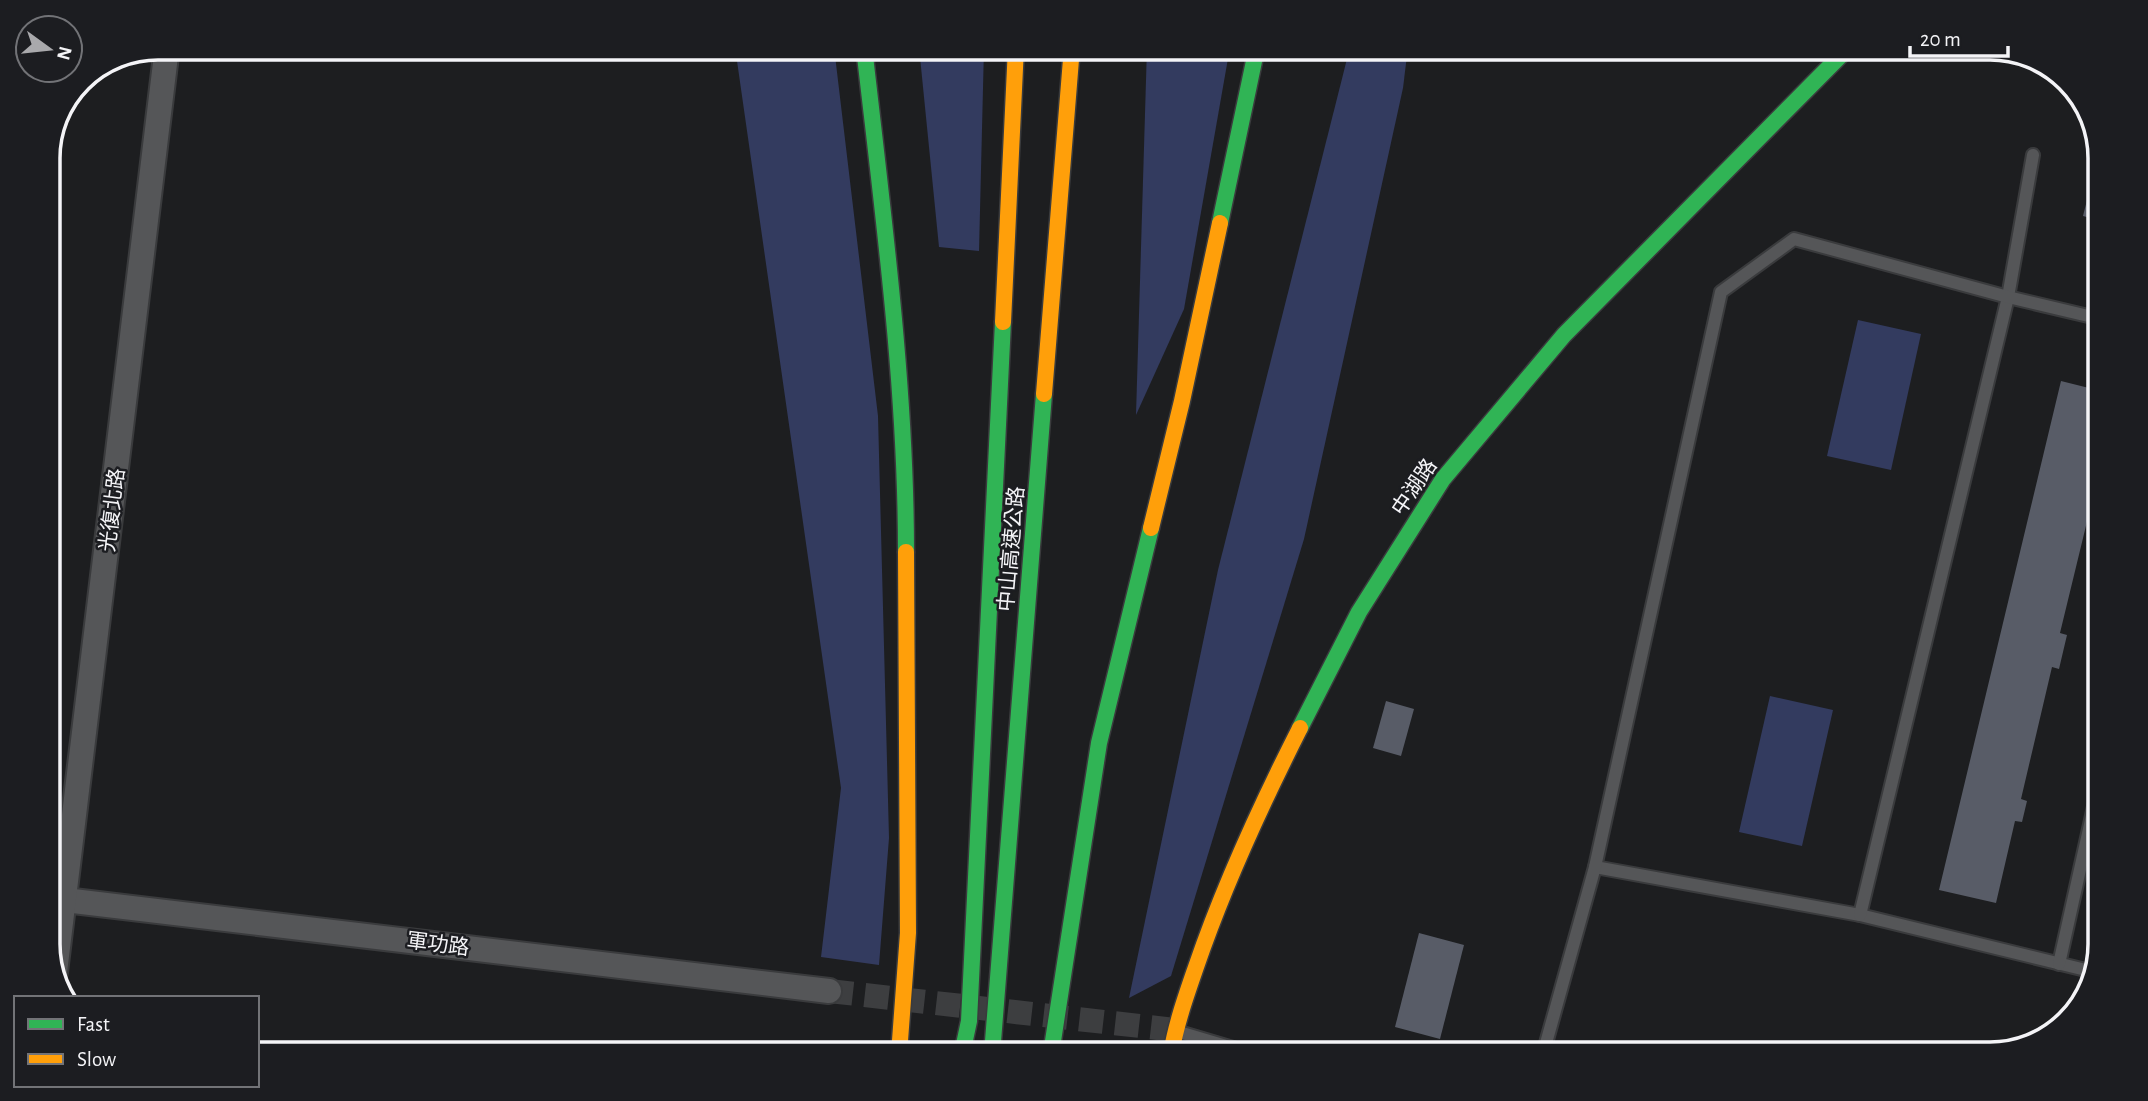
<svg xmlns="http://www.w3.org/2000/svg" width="2148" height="1101" font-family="'Alegreya Sans','Noto Sans TC',sans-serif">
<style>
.green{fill:#333b5f}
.building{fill:#585c67}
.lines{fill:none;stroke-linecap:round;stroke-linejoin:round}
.street-tunnel{stroke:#3d3e40;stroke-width:24;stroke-dasharray:24 12;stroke-linecap:butt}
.lane-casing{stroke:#3a3b3d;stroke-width:16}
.street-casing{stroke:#3a3b3d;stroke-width:28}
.fast-casing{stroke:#3a3b3d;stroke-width:19}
.slow-casing{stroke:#3a3b3d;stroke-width:19}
.lane{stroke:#555658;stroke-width:12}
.street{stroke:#555658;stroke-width:24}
.fast{stroke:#30b455;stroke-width:16}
.slow{stroke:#ff9f0a;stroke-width:16}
.labels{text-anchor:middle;stroke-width:5;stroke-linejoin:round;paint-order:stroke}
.street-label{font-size:21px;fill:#f4f4f7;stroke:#1c1d21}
.rim{fill:none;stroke:#f4f4f7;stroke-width:3.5}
</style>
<rect width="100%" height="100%" fill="#1d1e20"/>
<g class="green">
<path d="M735,47H834L878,416L889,838L879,965L821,957L841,788Z"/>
<path d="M919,47H984L979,251L939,247Z"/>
<path d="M1147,47H1230L1184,309L1136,415Z"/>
<path d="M1350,47H1408L1403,88L1304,539L1171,976L1129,998L1218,570Z"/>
<path d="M1858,320L1921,334L1891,470L1827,456Z"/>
<path d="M1770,696L1833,710L1802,846L1739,832Z"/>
</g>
<g class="building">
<path d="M2100,149L2101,151V221L2083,216Z"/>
<path d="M2061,381L2101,391V459L2096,477L2101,478V496L2099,502L2092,501L2060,633L2067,635L2059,669L2052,667L2021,799L2027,801L2022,822L2015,821L1996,903L1939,890Z"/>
<path d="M1386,701L1414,709L1401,756L1373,748Z"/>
<path d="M1419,933L1464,945L1440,1039L1395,1027Z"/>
</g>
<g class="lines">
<path class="street-tunnel" d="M829,991L1175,1030"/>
<defs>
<g id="lane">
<path d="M1595,867L1860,915L2094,972"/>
<path d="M1860,915L2008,297L2033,155"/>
<path d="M2059,964L2101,775"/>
<path d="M1179,1032L1253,1054"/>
<path d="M1543,1054L1595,867L1721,292L1794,239L2008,297L2101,319"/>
</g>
<g id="street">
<path d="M48,898L829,991"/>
<path d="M55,972L167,47"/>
</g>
<g id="fast">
<path d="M864,47C883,215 906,383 906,552"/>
<path d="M1220,223L1257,47"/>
<path d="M1300,728L1359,612L1443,479L1564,335L1849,47"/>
<path d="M962,1054L969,1021L1003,322"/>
<path d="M992,1054L1044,394"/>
<path d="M1051,1054L1099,743L1151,528"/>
</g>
<g id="slow">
<path d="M1003,322L1016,47"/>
<path d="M1044,394L1072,47"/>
<path d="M1151,528L1182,401L1220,223"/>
<path d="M899,1054L908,933L906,552"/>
<path d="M1171,1054C1176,1024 1186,996 1196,967C1224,885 1261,805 1300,728"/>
</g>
</defs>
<use href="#lane" class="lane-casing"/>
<use href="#street" class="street-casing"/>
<use href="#fast" class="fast-casing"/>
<use href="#slow" class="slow-casing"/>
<use href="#lane" class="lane"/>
<use href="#street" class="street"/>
<use href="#fast" class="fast"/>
<use href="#slow" class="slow"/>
</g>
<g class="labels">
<g class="street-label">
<text transform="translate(1414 487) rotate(-56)" y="7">中湖路</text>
<text transform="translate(112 510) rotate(-83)" y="7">光復北路</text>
<text transform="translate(1011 549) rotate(-85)" y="7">中山高速公路</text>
<text transform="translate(438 944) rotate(7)" y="7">軍功路</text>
</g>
</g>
<path d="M0 0H2148V1101H0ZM158 60H1990A98 98 0 0 1 2088 158V944A98 98 0 0 1 1990 1042H158A98 98 0 0 1 60 944V158A98 98 0 0 1 158 60Z" fill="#1c1d21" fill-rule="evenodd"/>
<path class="rim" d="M158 60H1990A98 98 0 0 1 2088 158V944A98 98 0 0 1 1990 1042H158A98 98 0 0 1 60 944V158A98 98 0 0 1 158 60Z"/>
<rect x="14" y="996" width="245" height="91" fill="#1c1d21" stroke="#727377" stroke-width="2"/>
<rect x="28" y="1019" width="35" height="10" fill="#30b455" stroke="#727377" stroke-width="2"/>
<text x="77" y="1031" font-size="21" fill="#f4f4f7">Fast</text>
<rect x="28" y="1054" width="35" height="10" fill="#ff9f0a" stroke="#727377" stroke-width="2"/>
<text x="77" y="1066" font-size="21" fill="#f4f4f7">Slow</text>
<g transform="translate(49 49) rotate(105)"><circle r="33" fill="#1c1d21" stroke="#727377" stroke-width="2"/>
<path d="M0-5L12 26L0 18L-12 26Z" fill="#a9a9ac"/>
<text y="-10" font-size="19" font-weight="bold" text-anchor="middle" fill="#f4f4f7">N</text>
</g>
<path d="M1910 46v10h98v-10" fill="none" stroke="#f4f4f7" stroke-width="3.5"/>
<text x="1920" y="46" font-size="21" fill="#f4f4f7" stroke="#1c1d21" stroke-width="5" paint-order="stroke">20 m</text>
</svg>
